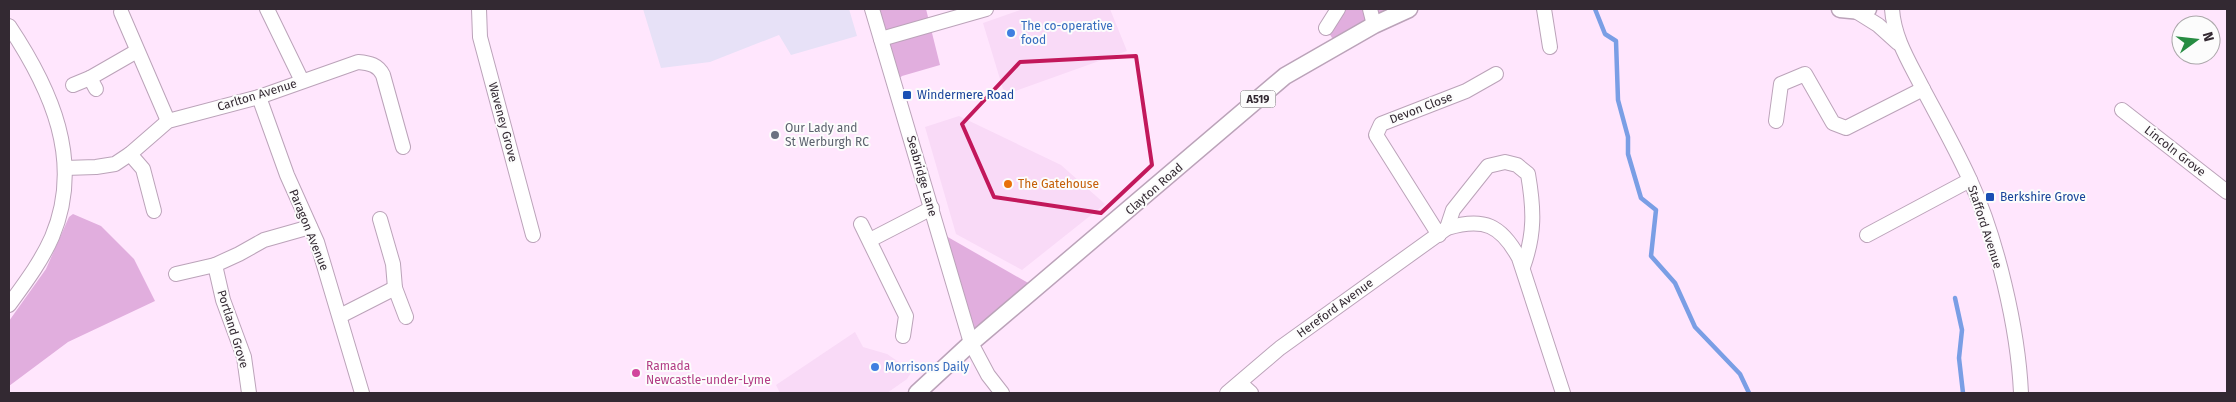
<svg xmlns="http://www.w3.org/2000/svg" width="2236" height="402" font-family="'Fira Sans',sans-serif">
<style>
.built{fill:#f9daf7}
.education{fill:#e7e1f7}
.green{fill:#e1aede}
.lines{fill:none;stroke-linecap:round;stroke-linejoin:round}
.stream{stroke:#7a9ee5;stroke-width:4.5}
.minor-casing{stroke:#bba3b9;stroke-width:16}
.major-casing{stroke:#bba3b9;stroke-width:19}
.minor{stroke:#fff;stroke-width:14}
.major{stroke:#fff;stroke-width:16}
.marked{fill:none;stroke:#c2185b;stroke-width:4;stroke-linejoin:round}
.shop-dot{fill:#3f7fe0;stroke:#fcfcfc;stroke-width:2}
.transit-dot{fill:#1a4fb4;stroke:#fcfcfc;stroke-width:2}
.worship-dot{fill:#6b7280;stroke:#fcfcfc;stroke-width:2}
.food-dot{fill:#e8710a;stroke:#fcfcfc;stroke-width:2}
.hotel-dot{fill:#d1479c;stroke:#fcfcfc;stroke-width:2}
.labels{text-anchor:middle;stroke-width:4;stroke-linejoin:round;paint-order:stroke}
.shield{fill:#fcfcfc;stroke:#6f686f;stroke-width:1}
.shield-label{font-size:11px;font-weight:bold;fill:#332932}
.shop-label{font-size:12px;fill:#366cbe;stroke:#fcfcfc;text-anchor:start}
.street-label{font-size:12px;fill:#332932;stroke:#fcfcfc}
.transit-label{font-size:12px;fill:#164399;stroke:#fcfcfc;text-anchor:start}
.worship-label{font-size:12px;fill:#5b616d;stroke:#fcfcfc;text-anchor:start}
.food-label{font-size:12px;fill:#c56008;stroke:#fcfcfc;text-anchor:start}
.hotel-label{font-size:12px;fill:#b23c85;stroke:#fcfcfc;text-anchor:start}
</style>
<rect width="100%" height="100%" fill="#ffe6fd"/>
<g class="built">
<path d="M1023,9H1110L1127,51L1010,93L1003,89L983,23Z"/>
<path d="M959,116L1061,165L1105,204L1022,270L956,234L925,127Z"/>
<path d="M855,332L863,347L887,354L912,371L907,379L887,393H780L776,385Z"/>
</g>
<path class="education" d="M643,9H849L857,36L791,55L779,35L710,62L661,68Z"/>
<g class="green">
<path d="M872,9H926L940,65L902,76L895,82Z"/>
<path d="M1338,9H1409L1337,46L1326,28Z"/>
<path d="M73,214L101,226L134,259L155,301L68,342L9,386V321L46,269L69,217Z"/>
<path d="M939,232L1037,288L971,343Z"/>
</g>
<g class="lines">
<g class="stream">
<path d="M1595,9L1605,34L1616,41L1618,100L1628,137V154L1641,198L1656,210L1651,256L1675,283L1695,327L1740,374L1749,393"/>
<path d="M1955,298L1962,330L1959,358L1963,393"/>
</g>
<defs>
<g id="minor">
<path d="M267,9L302,81"/>
<path d="M479,9L480,37L533,235"/>
<path d="M872,9L971,343L988,375L1002,393"/>
<path d="M1370,9L1374,25"/>
<path d="M1544,9L1550,47"/>
<path d="M1892,9C1894,39 1910,63 1923,89C1939,119 1956,149 1970,180C1997,239 2018,328 2021,393"/>
<path d="M1854,10L1878,25L1898,43"/>
<path d="M121,12L168,121"/>
<path d="M9,26C51,89 84,161 52,237C41,262 25,283 9,305"/>
<path d="M1326,28L1338,9"/>
<path d="M881,39L986,9"/>
<path d="M73,85L90,78"/>
<path d="M96,89L90,78L137,51"/>
<path d="M259,97L287,175L317,242L362,393"/>
<path d="M2122,110L2227,192"/>
<path d="M1776,121L1781,84L1805,74L1833,123L1846,128L1923,89"/>
<path d="M130,154L143,169L154,211"/>
<path d="M65,168L96,167L115,164L130,154L168,121L259,97L358,62C370,63 378,65 383,75L403,147"/>
<path d="M380,219L393,264L395,288L406,317"/>
<path d="M861,224L906,316L903,336"/>
<path d="M1447,228L1453,210L1488,166L1505,162L1517,165L1528,174C1534,209 1535,234 1523,267"/>
<path d="M1439,235L1376,135L1381,124L1466,91L1496,74"/>
<path d="M1867,235L1970,180"/>
<path d="M870,240L932,208"/>
<path d="M176,274L215,265"/>
<path d="M340,316L395,288"/>
<path d="M1240,383L1251,393"/>
<path d="M249,393L244,357L223,300L215,265L239,254L264,240L310,227"/>
<path d="M1227,393L1280,348L1447,228C1484,217 1501,225 1519,258L1563,393"/>
</g>
<g id="major">
<path d="M1840,9L1861,11L1868,9"/>
<path d="M917,393L971,343L1285,76L1374,25L1409,9"/>
</g>
</defs>
<use href="#minor" class="minor-casing"/>
<use href="#major" class="major-casing"/>
<use href="#minor" class="minor"/>
<use href="#major" class="major"/>
</g>
<path class="marked" d="M1136,56L1152,165L1101,213L994,197L962,124L1020,62Z"/>
<g class="shop-dot">
<circle cx="1011" cy="33" r="5"/>
<circle cx="875" cy="367" r="5"/>
</g>
<g class="transit-dot">
<rect x="902" y="90" width="10" height="10" rx="2.5"/>
<rect x="1985" y="192" width="10" height="10" rx="2.5"/>
</g>
<circle class="worship-dot" cx="775" cy="135" r="5"/>
<circle class="food-dot" cx="1008" cy="184" r="5"/>
<circle class="hotel-dot" cx="636" cy="373" r="5"/>
<g class="labels">
<rect class="shield" x="1240.5" y="90.5" width="35" height="17" rx="4"/>
<g class="shield-label">
<text x="1258" y="103">A519</text>
</g>
<g class="shop-label">
<text x="1021" y="30">The co-operative<tspan x="1021" dy="14">food</tspan></text>
<text x="885" y="371">Morrisons Daily</text>
</g>
<g class="street-label">
<text transform="translate(257 95) rotate(-17)" y="4">Carlton Avenue</text>
<text transform="translate(1421 108) rotate(-21)" y="4">Devon Close</text>
<text transform="translate(503 122) rotate(75)" y="4">Waveney Grove</text>
<text transform="translate(2175 151) rotate(38)" y="4">Lincoln Grove</text>
<text transform="translate(922 176) rotate(74)" y="4">Seabridge Lane</text>
<text transform="translate(1154 189) rotate(-41)" y="4">Clayton Road</text>
<text transform="translate(1985 227) rotate(72)" y="4">Stafford Avenue</text>
<text transform="translate(309 230) rotate(68)" y="4">Paragon Avenue</text>
<text transform="translate(1335 308) rotate(-36)" y="4">Hereford Avenue</text>
<text transform="translate(233 329) rotate(73)" y="4">Portland Grove</text>
</g>
<g class="transit-label">
<text x="917" y="99">Windermere Road</text>
<text x="2000" y="201">Berkshire Grove</text>
</g>
<g class="worship-label">
<text x="785" y="132">Our Lady and<tspan x="785" dy="14">St Werburgh RC</tspan></text>
</g>
<g class="food-label">
<text x="1018" y="188">The Gatehouse</text>
</g>
<g class="hotel-label">
<text x="646" y="370">Ramada<tspan x="646" dy="14">Newcastle-under-Lyme</tspan></text>
</g>
</g>
<rect width="2236" height="402" fill="none" stroke="#332932" stroke-width="20"/>
<g transform="translate(2196 40) rotate(75)"><circle r="24" fill="#fcfcfc" stroke="#aca8ab"/>
<path d="M0-4L9 19L0 12L-9 19Z" fill="#278c42"/>
<text y="-8" font-size="14" font-weight="bold" text-anchor="middle" fill="#332932">N</text>
</g>
</svg>
